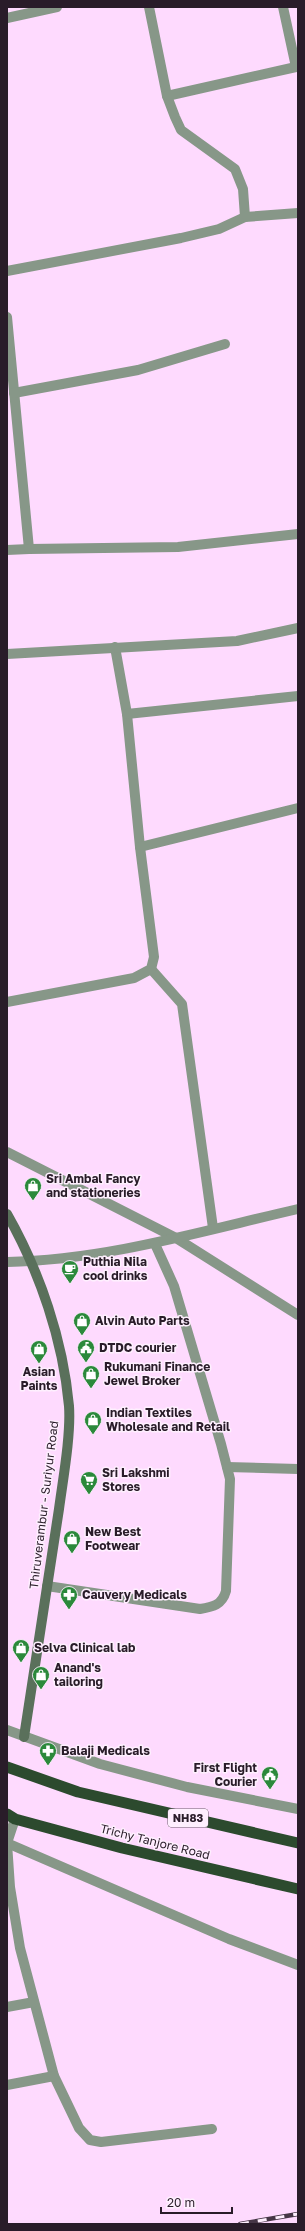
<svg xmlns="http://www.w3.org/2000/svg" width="305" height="2231" font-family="'Golos Text',sans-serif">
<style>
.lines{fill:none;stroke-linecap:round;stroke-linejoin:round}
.minor{stroke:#879788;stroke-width:10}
.secondary{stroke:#5a705b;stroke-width:10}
.trunk{stroke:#2c4a2e;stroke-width:11}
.rail-casing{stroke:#463646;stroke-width:4.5}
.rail{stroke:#feeffe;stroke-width:3;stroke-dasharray:9;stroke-linecap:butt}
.labels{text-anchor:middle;stroke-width:3;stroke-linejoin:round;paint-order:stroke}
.shield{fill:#feeffe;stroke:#695b69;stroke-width:1}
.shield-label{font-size:11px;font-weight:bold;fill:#291c29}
.poi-label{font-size:12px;font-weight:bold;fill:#291c29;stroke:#feeffe;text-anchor:start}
.street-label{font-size:12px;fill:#291c29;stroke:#feeffe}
</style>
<rect width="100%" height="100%" fill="#fedafe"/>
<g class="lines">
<g class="minor">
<path d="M149,7L167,96L175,117L181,130L235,169L243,189L245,217"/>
<path d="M283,7L296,67L298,66"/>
<path d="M7,18L57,7"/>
<path d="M167,96L296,67"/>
<path d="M7,271L181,238L219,229L245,217L298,213"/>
<path d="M7,317L29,549L7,550"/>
<path d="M14,393L138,370L225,344"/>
<path d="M29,549L178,547L298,534"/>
<path d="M115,647L127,714L140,847"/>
<path d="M7,654L237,641L298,628"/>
<path d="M127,714L298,696"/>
<path d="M151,969L182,1004L213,1228"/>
<path d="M7,1002L134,978L151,969L154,957L140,847L298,808"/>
<path d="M7,1152L176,1238L298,1315"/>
<path d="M7,1262C106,1260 202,1231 298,1209"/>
<path d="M227,1467L298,1469"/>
<path d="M47,1586L200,1609C213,1607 222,1605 226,1591L230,1479L221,1444L174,1286L155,1244"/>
<path d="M7,1730L100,1764L187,1787L298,1809"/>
<path d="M15,1819L7,1843L10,1887L20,1948L54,2076L79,2128L90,2140L101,2142L212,2129"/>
<path d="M7,1843L229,1939L298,1965"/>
<path d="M7,2007L34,2002"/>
<path d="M7,2085L54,2076"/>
</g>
<path class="secondary" d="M7,1214C40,1272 63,1340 69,1406C71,1435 63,1479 59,1509C48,1585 36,1661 24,1737"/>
<g class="trunk">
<path d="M7,1767L78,1792L298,1843"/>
<path d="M7,1814L15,1819L122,1848L298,1889"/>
</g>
<defs>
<path id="rail" d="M240,2224L298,2214"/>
</defs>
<use href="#rail" class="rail-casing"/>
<use href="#rail" class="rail"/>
</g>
<defs>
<symbol id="shop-pin" viewBox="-11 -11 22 30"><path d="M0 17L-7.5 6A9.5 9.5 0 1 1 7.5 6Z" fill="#2b893b" stroke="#feeffe"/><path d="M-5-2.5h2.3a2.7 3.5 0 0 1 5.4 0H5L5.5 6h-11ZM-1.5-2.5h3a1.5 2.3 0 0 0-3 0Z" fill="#fff"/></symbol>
<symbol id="cafe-pin" viewBox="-11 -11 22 30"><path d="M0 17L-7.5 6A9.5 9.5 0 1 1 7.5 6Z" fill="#2b893b" stroke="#feeffe"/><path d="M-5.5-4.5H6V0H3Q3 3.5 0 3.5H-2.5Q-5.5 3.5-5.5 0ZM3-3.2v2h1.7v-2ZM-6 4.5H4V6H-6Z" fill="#fff"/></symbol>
<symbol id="civic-pin" viewBox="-11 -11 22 30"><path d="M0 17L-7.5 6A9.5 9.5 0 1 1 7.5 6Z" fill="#2b893b" stroke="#feeffe"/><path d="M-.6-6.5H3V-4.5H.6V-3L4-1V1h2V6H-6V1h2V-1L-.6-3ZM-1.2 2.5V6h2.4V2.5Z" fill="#fff"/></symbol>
<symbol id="supermarket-pin" viewBox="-11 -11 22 30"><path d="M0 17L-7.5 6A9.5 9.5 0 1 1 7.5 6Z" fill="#2b893b" stroke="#feeffe"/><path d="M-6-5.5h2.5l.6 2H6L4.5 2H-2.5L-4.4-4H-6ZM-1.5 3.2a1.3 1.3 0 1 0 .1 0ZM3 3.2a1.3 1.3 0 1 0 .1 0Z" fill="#fff"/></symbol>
<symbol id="pharmacy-pin" viewBox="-11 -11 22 30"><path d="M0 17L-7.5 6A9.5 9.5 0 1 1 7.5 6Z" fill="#2b893b" stroke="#feeffe"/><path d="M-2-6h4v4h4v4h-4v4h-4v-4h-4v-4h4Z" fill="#fff"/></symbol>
</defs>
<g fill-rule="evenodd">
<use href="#shop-pin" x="23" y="1176" width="20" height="27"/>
<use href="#cafe-pin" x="60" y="1259" width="20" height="27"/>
<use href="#shop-pin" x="72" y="1311" width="20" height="27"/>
<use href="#civic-pin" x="76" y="1338" width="20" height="27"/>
<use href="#shop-pin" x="29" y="1339" width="20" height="27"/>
<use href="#shop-pin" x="81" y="1364" width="20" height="27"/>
<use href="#shop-pin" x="83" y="1410" width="20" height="27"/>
<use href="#supermarket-pin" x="79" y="1470" width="20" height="27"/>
<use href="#shop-pin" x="62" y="1529" width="20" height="27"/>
<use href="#pharmacy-pin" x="59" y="1585" width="20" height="27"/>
<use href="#shop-pin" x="11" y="1638" width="20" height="27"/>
<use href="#shop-pin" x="31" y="1665" width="20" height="27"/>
<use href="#pharmacy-pin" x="38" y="1741" width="20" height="27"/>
<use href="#civic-pin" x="260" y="1765" width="20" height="27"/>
</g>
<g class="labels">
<rect class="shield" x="168" y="1809" width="40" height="18" rx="3"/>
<g class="shield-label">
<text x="188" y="1822">NH83</text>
</g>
<g class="poi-label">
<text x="46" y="1183">Sri Ambal Fancy<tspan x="46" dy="14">and stationeries</tspan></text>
<text x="83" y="1266">Puthia Nila<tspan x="83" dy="14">cool drinks</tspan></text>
<text x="95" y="1325">Alvin Auto Parts</text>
<text x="99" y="1352">DTDC courier</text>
<text x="104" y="1371">Rukumani Finance<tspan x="104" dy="14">Jewel Broker</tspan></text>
<text x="39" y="1376" text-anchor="middle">Asian<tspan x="39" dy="14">Paints</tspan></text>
<text x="106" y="1417">Indian Textiles<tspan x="106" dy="14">Wholesale and Retail</tspan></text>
<text x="102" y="1477">Sri Lakshmi<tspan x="102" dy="14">Stores</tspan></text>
<text x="85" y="1536">New Best<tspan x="85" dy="14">Footwear</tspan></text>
<text x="82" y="1599">Cauvery Medicals</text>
<text x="34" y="1652">Selva Clinical lab</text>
<text x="54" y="1672">Anand's<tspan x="54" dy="14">tailoring</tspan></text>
<text x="61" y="1755">Balaji Medicals</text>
<text x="257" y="1772" text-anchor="end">First Flight<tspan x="257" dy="14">Courier</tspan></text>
</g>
<g class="street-label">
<text transform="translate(44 1505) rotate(-83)" y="4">Thiruverambur - Suriyur Road</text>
<text transform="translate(155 1842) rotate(14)" y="4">Trichy Tanjore Road</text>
</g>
</g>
<rect width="305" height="2231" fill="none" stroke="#291c29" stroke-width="16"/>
<path d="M161 2207v6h71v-6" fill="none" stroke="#291c29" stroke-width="2"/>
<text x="167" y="2207" font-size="12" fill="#291c29" stroke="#feeffe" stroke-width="3" paint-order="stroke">20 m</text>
</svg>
